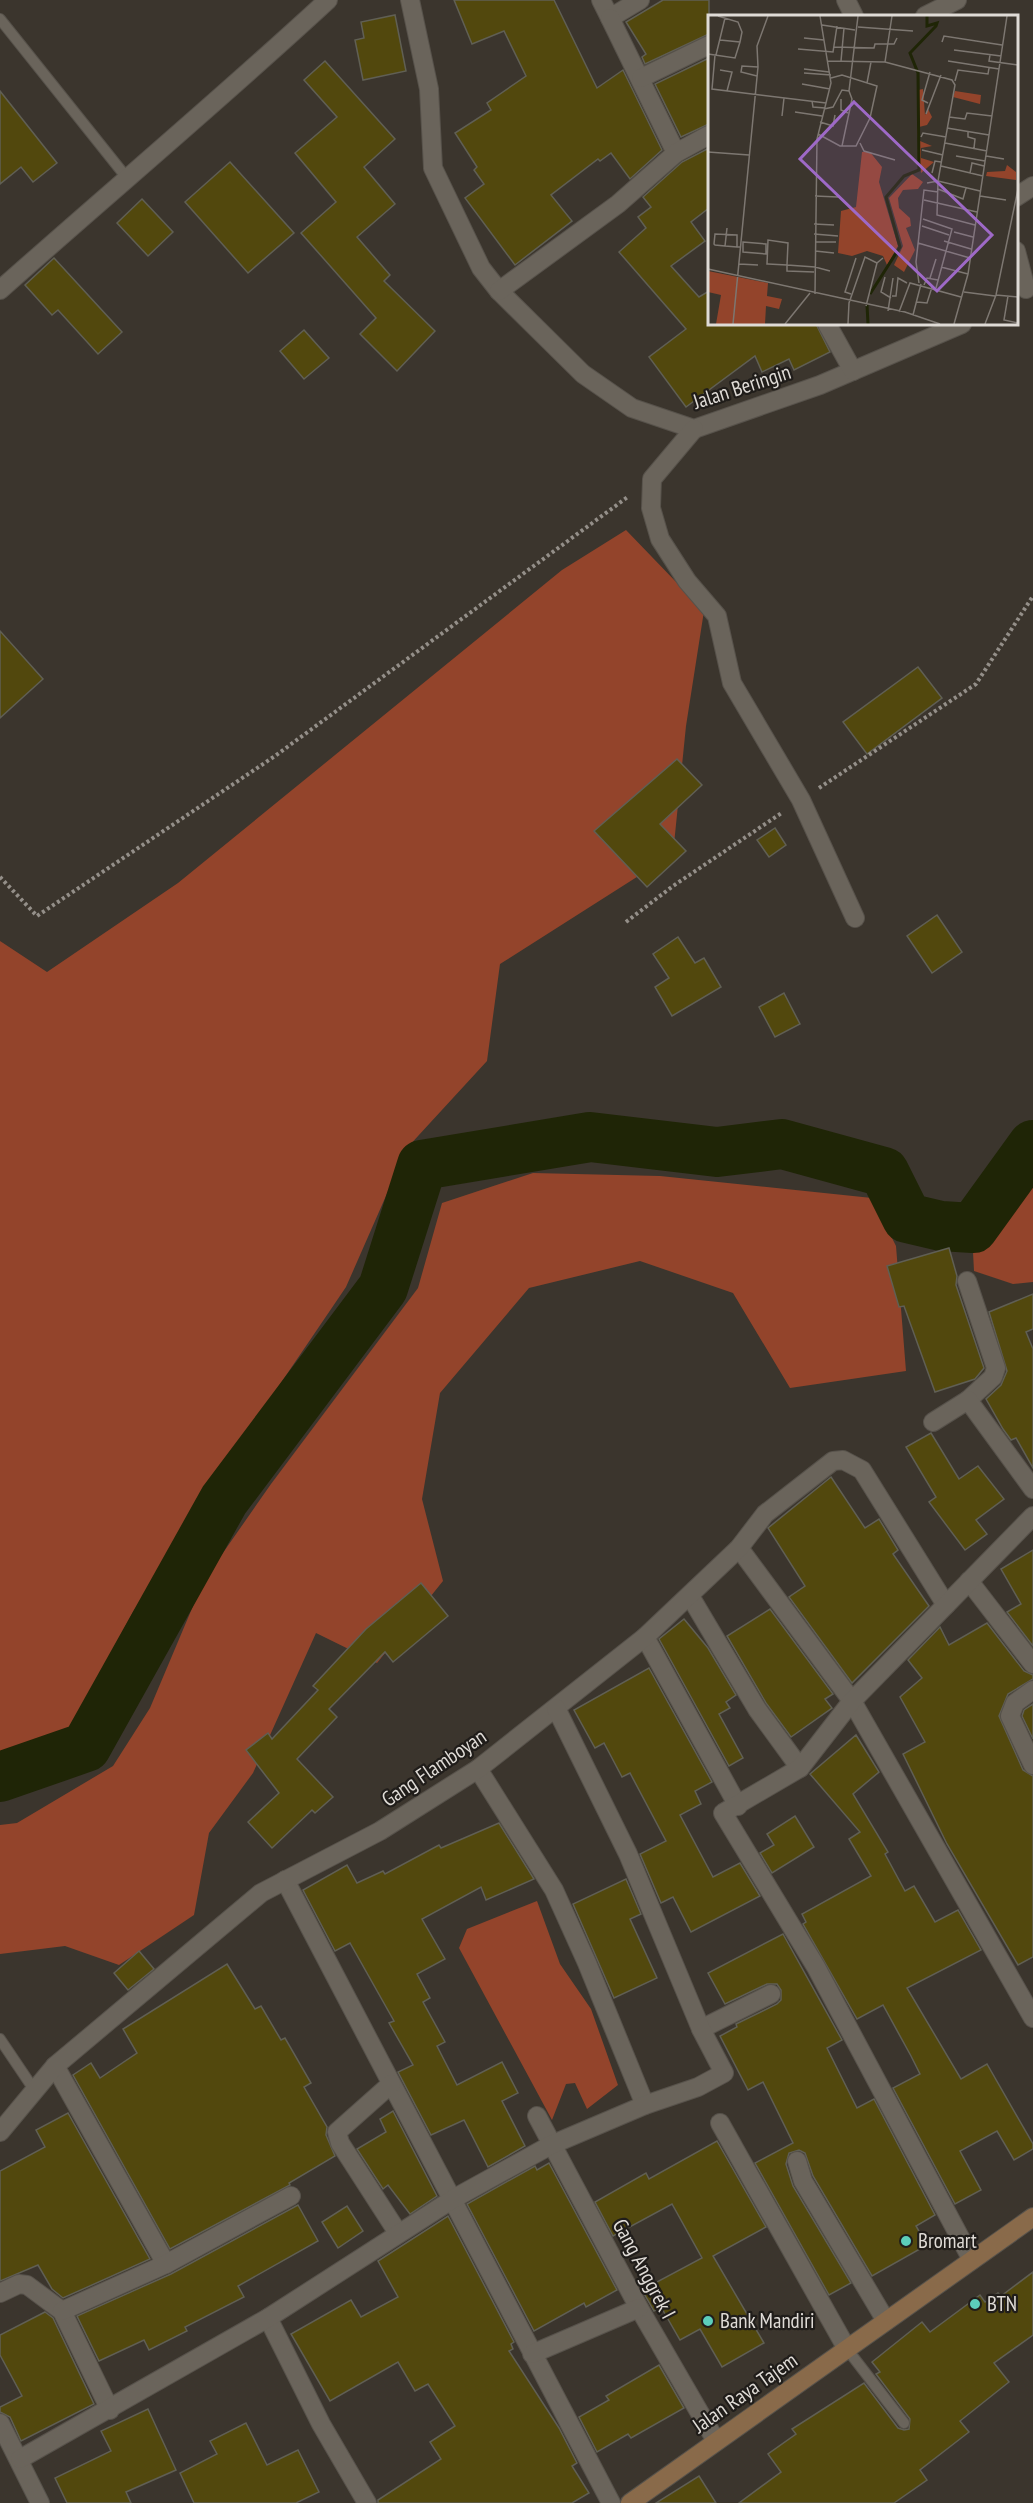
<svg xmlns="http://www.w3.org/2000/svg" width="1033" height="2503" font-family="'PT Sans Narrow',sans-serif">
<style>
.green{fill:#93442b}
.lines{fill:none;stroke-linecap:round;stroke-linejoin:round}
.river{stroke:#1f2506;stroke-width:50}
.building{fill:#52480d;stroke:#605f54;stroke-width:1.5}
.service-casing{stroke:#57524b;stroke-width:12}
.minor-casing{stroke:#57524b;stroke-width:20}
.secondary-casing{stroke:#57524b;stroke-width:20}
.path{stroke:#948f89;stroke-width:4;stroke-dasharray:3 3;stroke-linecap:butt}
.service{stroke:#6a645b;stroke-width:10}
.minor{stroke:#6a645b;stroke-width:18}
.secondary{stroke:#896a4a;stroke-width:18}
.poi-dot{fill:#5cceba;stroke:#201d1a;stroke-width:2}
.labels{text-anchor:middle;stroke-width:4.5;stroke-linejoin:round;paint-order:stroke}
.street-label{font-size:21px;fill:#dfdbd6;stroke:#201d1a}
.poi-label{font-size:21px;fill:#dfdbd6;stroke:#201d1a;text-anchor:start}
.inset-river{fill:none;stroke:#1f2506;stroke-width:3}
.inset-road{fill:none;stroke:#7d7771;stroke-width:1.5}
.view{fill:#9e69c7;fill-opacity:0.15;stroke:#9e69c7;stroke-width:3}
.inset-edge{fill:none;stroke:#dfdbd6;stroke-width:3}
</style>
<rect width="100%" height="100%" fill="#3b352d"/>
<g class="green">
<path d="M626,530L704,611L686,726L673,854L500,964L487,1061L407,1148L346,1287L240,1443L133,1612L71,1727L0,1753V941L47,972L178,883L562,570Z"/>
<path d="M1033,1166V1282L1013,1284L974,1271L973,1252L1006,1211Z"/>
<path d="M533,1173L660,1176L872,1198L896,1246L906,1371L790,1388L733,1293L640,1261L529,1288L440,1393L422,1499L443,1581L377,1663L316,1633L253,1773L209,1833L194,1915L119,1965L65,1946L0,1954V1825L17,1823L113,1766L150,1708L204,1580L271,1484L418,1288L442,1203Z"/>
<path d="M537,1901L560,1964L591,2009L618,2085L587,2109L575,2083L566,2084L552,2120L459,1948L467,1929Z"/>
</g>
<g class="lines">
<path class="river" d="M0,1777L86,1747L224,1500L383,1288L422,1165L590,1137L717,1152L782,1144L884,1172L907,1218L941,1226L973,1228L1033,1145"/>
</g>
<g class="building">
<path d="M454,0H554L597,88L623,70L662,150L630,179L611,153L600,161L598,159L551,195L572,221L515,265L465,198L484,184L474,170L477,167L455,133L491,110L487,103L526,76L504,31L472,44Z"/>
<path d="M663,0H709V34L645,64L642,57L646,54L626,22Z"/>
<path d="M395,15L406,71L363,80L355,40L364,38L361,22Z"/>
<path d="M709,58V124L681,137L655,84Z"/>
<path d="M325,61L395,139L364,167L395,204L357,237L390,275L384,281L435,331L397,371L360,334L376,318L301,233L336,202L295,153L337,117L304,80Z"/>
<path d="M0,91L57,163L33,182L21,167L0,184Z"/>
<path d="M709,148V208L691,222L705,241L671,266L699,297L709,291V324H816L830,352L794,370L789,359L762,372L755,356L686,407L649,357L686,329L619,252L646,228L638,217L651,207L643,197L682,162Z"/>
<path d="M230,162L294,233L248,273L185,202Z"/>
<path d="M142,199L173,232L148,256L117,223Z"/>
<path d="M54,258L122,332L98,354L58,310L52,315L25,285Z"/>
<path d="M304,330L329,358L304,379L280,351Z"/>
<path d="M0,631L43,679L0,718Z"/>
<path d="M918,667L942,698L867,754L843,722Z"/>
<path d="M677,759L702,785L660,824L686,851L647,887L594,831Z"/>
<path d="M775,828L786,845L769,857L757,840Z"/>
<path d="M937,915L962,952L932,973L907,936Z"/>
<path d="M678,937L695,963L704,958L721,987L672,1016L655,987L669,978L653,954Z"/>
<path d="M784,993L800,1024L775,1037L759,1007Z"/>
<path d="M949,1248L957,1276L956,1285L984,1368L975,1379L935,1392L904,1306L899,1307L887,1266Z"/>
<path d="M1033,1294V1329L1026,1332L1033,1349V1468L1016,1438L1011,1440L1003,1429L986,1399L1001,1385L1007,1371L989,1312Z"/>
<path d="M931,1433L959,1479L978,1466L1004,1499L976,1520L987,1534L965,1550L929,1502L936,1497L906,1447Z"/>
<path d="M831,1477L865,1528L879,1519L898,1550L893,1554L929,1606L852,1683L789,1597L805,1586L768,1528Z"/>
<path d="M1033,1550V1646L1007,1612L1021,1604L1001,1569Z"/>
<path d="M421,1583L448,1616L393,1662L385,1652L329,1709L337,1717L297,1759L333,1797L315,1813L312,1810L272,1848L248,1822L279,1793L246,1750L268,1733L272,1739L318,1690L313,1686L366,1629Z"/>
<path d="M770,1609L833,1694L825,1699L832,1708L791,1737L766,1703L727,1636Z"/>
<path d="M684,1619L708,1648L736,1695L726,1702L730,1708L719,1714L743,1758L729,1766L659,1639Z"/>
<path d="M987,1623L1024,1671L1033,1675V1679L1008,1694L999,1716L1023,1770L1033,1776V1957L1018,1965L947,1844L903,1754L925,1742L900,1697L922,1678L908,1660L940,1627L949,1645Z"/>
<path d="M649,1668L712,1782L695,1791L701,1804L680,1815L713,1877L740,1863L760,1896L691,1932L673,1897L661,1903L640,1854L666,1841L630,1773L622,1777L604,1743L595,1748L574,1710Z"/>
<path d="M1033,1704V1739L1022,1716L1024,1710Z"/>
<path d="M856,1735L879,1772L853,1794L888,1852L885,1854L905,1891L914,1886L935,1922L958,1910L981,1950L907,1988L961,2079L987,2064L1033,2144V2149L1014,2160L997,2131L960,2151L981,2190L955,2204L893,2088L920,2074L911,2056L883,2005L857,2019L803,1924L806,1922L802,1914L871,1876L849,1839L860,1832L810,1774Z"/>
<path d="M795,1816L814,1847L772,1873L760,1853L774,1845L767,1834Z"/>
<path d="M499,1823L534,1879L486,1900L481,1887L422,1919L445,1959L417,1974L430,1998L423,2002L445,2042L437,2046L457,2085L502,2062L518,2093L502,2101L525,2146L488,2167L464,2120L431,2135L398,2072L413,2065L389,2023L394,2021L350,1943L335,1951L303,1890L347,1865L357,1883L383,1871L385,1874L439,1845L441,1848Z"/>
<path d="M626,1879L641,1914L630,1919L657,1978L614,1998L573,1904Z"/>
<path d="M783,1934L842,2040L827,2048L857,2108L874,2099L935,2215L916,2226L927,2245L872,2276L813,2176L805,2153L799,2150L789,2153L786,2164L793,2186L851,2283L829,2295L755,2163L793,2143L763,2082L748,2090L720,2036L737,2027L736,2024L777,2004L781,2000V1990L777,1984H767L725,2004L708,1973Z"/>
<path d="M139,1951L154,1969L128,1990L114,1973Z"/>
<path d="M227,1964L255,2009L261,2006L281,2040L285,2038L311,2083L304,2087L327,2127L326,2135L335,2156L289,2183L290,2185L170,2249L73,2075L91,2063L100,2078L137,2053L123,2029Z"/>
<path d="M393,2111L437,2196L410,2214L388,2185L383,2189L357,2149L386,2132L380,2119Z"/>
<path d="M68,2113L150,2259L63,2298L52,2289L38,2265L0,2281V2171L45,2147L36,2130Z"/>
<path d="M717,2141L766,2227L713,2256L764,2343L722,2367L700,2329L680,2340L661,2307L654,2311L642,2290L702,2258L672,2204L613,2236L595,2202L646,2173L649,2179Z"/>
<path d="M549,2163L617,2290L586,2307L584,2303L534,2331L467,2204L535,2166L537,2170Z"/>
<path d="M298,2205L318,2241L238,2286L244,2297L185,2327L187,2331L149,2350L144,2340L99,2361L77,2316L171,2274Z"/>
<path d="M347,2206L363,2231L338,2248L322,2222Z"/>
<path d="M448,2216L514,2342L511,2344L513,2349L509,2351L559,2428L577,2463L572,2466L589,2493L572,2503H378V2500L441,2459L430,2442L455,2426L428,2384L415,2391L398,2362L330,2401L291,2334L351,2300L361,2317L398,2297L378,2261Z"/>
<path d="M1033,2272V2335L994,2363L1009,2382L960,2421L969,2432L920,2470L927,2480L894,2503H739L781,2472L768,2454L796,2434L792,2429L864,2383L898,2428L904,2430L909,2429L910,2419L876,2374L880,2372L872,2362L922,2322L930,2332L980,2295L985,2302L998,2293L1001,2296Z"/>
<path d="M45,2312L53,2318L94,2404L21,2441L10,2417L0,2412V2407L22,2396L0,2355V2335Z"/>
<path d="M659,2365L684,2408L631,2438L628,2434L597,2452L579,2417L609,2400L606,2396Z"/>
<path d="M148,2409L176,2470L126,2492L131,2503H67L55,2478L111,2451L101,2431Z"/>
<path d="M246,2423L267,2465L298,2450L319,2492L296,2503H194L180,2473L217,2454L210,2441Z"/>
<path d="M699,2476L716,2503H656Z"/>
</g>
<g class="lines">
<defs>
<g id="service">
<path d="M0,19L127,178"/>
<path d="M0,2039L35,2091"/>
<path d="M847,2349L904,2423"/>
</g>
<g id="minor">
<path d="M410,0L429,89L433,168L481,268L499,291L583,374L632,408L694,429L820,385L962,324"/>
<path d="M601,0L610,18L640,0"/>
<path d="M846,0L854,16"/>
<path d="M925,16L957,0"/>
<path d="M610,18L676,153"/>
<path d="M641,78L709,45"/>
<path d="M1016,197L1033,186"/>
<path d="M1016,251L1026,289"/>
<path d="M0,290C109,193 221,99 328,0"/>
<path d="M499,291L618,204L676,153L709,135"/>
<path d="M827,324L853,371"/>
<path d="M694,429L652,479L651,508L660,539L687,581L717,616L732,683L801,800L855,918"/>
<path d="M967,1281L996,1368L993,1377L968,1400"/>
<path d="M933,1422L968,1400L1033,1489"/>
<path d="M739,1548L852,1701L1033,2018"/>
<path d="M969,1581L1033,1664"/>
<path d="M690,1596L757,1709L800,1768"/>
<path d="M645,1637L738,1806"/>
<path d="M1033,1690L1015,1703L1010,1716L1033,1765"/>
<path d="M478,1769L554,1890L587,1963L645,2105"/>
<path d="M285,1880L611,2503"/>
<path d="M701,2029L771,1994"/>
<path d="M55,2066L166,2264"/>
<path d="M391,2084L337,2132L340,2143L398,2233"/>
<path d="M537,2116L639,2308L716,2441"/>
<path d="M720,2123L847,2349"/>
<path d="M0,2132L55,2066L261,1893L380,1831L478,1769L645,1637L739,1548L765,1514L833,1461L843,1460L862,1470L946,1605"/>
<path d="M797,2161L803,2181L886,2321"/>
<path d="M972,2260L816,1967L723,1813L800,1768L852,1701L1033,1516"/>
<path d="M0,2293L19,2284L27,2285L62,2311L110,2410"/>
<path d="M62,2311L166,2264L291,2196"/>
<path d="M268,2318L321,2424L367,2503"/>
<path d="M532,2354L639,2308"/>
<path d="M0,2423L40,2503"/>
<path d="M20,2459L268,2318L453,2199L551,2145L645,2105L698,2087L724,2073L701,2029L628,1854L556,1708"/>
</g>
<path id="secondary" d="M630,2503L1033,2217"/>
</defs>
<use href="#service" class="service-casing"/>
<use href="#minor" class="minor-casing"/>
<use href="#secondary" class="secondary-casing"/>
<g class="path">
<path d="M819,788L976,684L1033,596"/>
<path d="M0,877L37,916L275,756L629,496"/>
<path d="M626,922L673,886L783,812"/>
</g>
<use href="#service" class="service"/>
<use href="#minor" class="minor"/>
<use href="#secondary" class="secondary"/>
</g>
<g class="poi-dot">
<circle cx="906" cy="2241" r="6"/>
<circle cx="975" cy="2304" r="6"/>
<circle cx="708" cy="2321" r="6"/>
</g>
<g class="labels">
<g class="street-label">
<text transform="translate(742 387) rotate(-18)" y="7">Jalan Beringin</text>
<text transform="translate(434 1768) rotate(-34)" y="7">Gang Flamboyan</text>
<text transform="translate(644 2269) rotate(62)" y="7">Gang Anggrek I</text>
<text transform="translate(745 2393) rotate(-35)" y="7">Jalan Raya Tajem</text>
</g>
<g class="poi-label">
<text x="918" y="2248">Bromart</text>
<text x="987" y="2311">BTN</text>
<text x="720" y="2328">Bank Mandiri</text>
</g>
</g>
<g transform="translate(708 15)">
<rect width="310" height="310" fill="#3b352d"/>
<path d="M215,74L217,100L220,94L224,102L219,110L211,112L210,75ZM247,76L273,80L272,89L245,82ZM209,112L212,126L224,131L213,133V143L226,147L213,158ZM154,137H162L174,152L171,167L190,231L179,250L175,241L159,236L144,241L130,238L133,196L148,192ZM299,150L308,157V165L278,161L279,157L297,156ZM204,159L215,167L210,174L195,175L190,183L191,193L202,203L203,211L198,213L207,235L196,257L186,250L195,231L181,183ZM0,256L60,268L59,281L74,284L71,294L58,291L57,309H8L13,280L0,277Z" fill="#93442b"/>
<path class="inset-river" d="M162,279L192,232L178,182L196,161L211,155L210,58L202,38L228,11L229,8L219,11V1M159,290L160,309"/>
<path class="inset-road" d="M114,10L147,15M150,12L205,16M96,23L116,25M12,25L32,27M234,27L236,21L294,30M126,32L166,33L167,29H186L189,23M90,34L125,37L129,11M246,35L293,41M0,39L27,43L32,27L34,17L30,7L10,1M7,40L4,74L118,88M8,40L17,3M282,40L281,46L310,50M120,46L177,47L244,65L247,70L230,166L229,200L267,210M133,46L136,13M240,46L291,54M177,47L184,1M96,54L121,57M12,55L24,57L19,76M96,58L123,60M49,61L33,57L34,51L50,52M247,66L250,55L280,59L281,53M159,68L163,47M94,69L122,74M133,84V95L140,98M104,86L105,92L117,93M220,88L214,85L222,57M116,94L125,92L134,75L141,76M87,97L114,101M218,99L233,60M74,101L76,83M241,102L257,104L259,98L284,101M112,107L125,111L127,100M239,113L281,120M260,116V122L267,124L266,133M110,119L132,131H148L162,103L169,71L134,60L123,63M213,122L215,118L238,122M152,128L156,136L187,145M237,128L279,136M134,131L144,84L141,76L150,1M214,135L235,140M0,137L41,140M248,141L277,146M278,141L296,144M233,151L275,161M224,158L227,146L233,147M262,158L264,148L276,151M219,168L230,166L272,176M230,174L255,184L258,173M107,181L130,182M272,181L298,185M216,185L269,197M215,204L244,214L228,273M106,209L126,210M214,211L241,220M246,217L265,222M106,219L130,221M236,226L263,234M35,227L58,229V239L35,237ZM107,227H128M210,228L262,243M17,231L19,213M29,232V220L7,219L6,229L7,230L17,231L29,232H32M107,236L126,238M31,249L50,250M233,252L260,259M0,254L197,297L232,309M106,257L79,256V250L80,228L60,225L59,249H60L79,250L107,252L122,256M177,262L173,277L183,283M222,263L228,244M211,268L208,247L216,175L230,177M216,270L219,263L230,265M256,277L287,281M107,279L109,124L123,68L112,1M143,279L137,277L148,243M288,280L310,282M184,281H188L190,263L199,268M300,281L296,305L310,308M209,287L219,288L224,272M158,291L169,248L175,243M180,296L185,263M191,297L202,268L253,282M205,300L213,269M25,309L50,52L49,31L60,1M77,309L102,278M140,309L141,288L157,242L169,248M246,309L260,259L299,1M277,309L288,280L310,174"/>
<path class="view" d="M146,87L284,220L229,276L92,144Z"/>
<rect width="310" height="310" class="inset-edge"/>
</g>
</svg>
